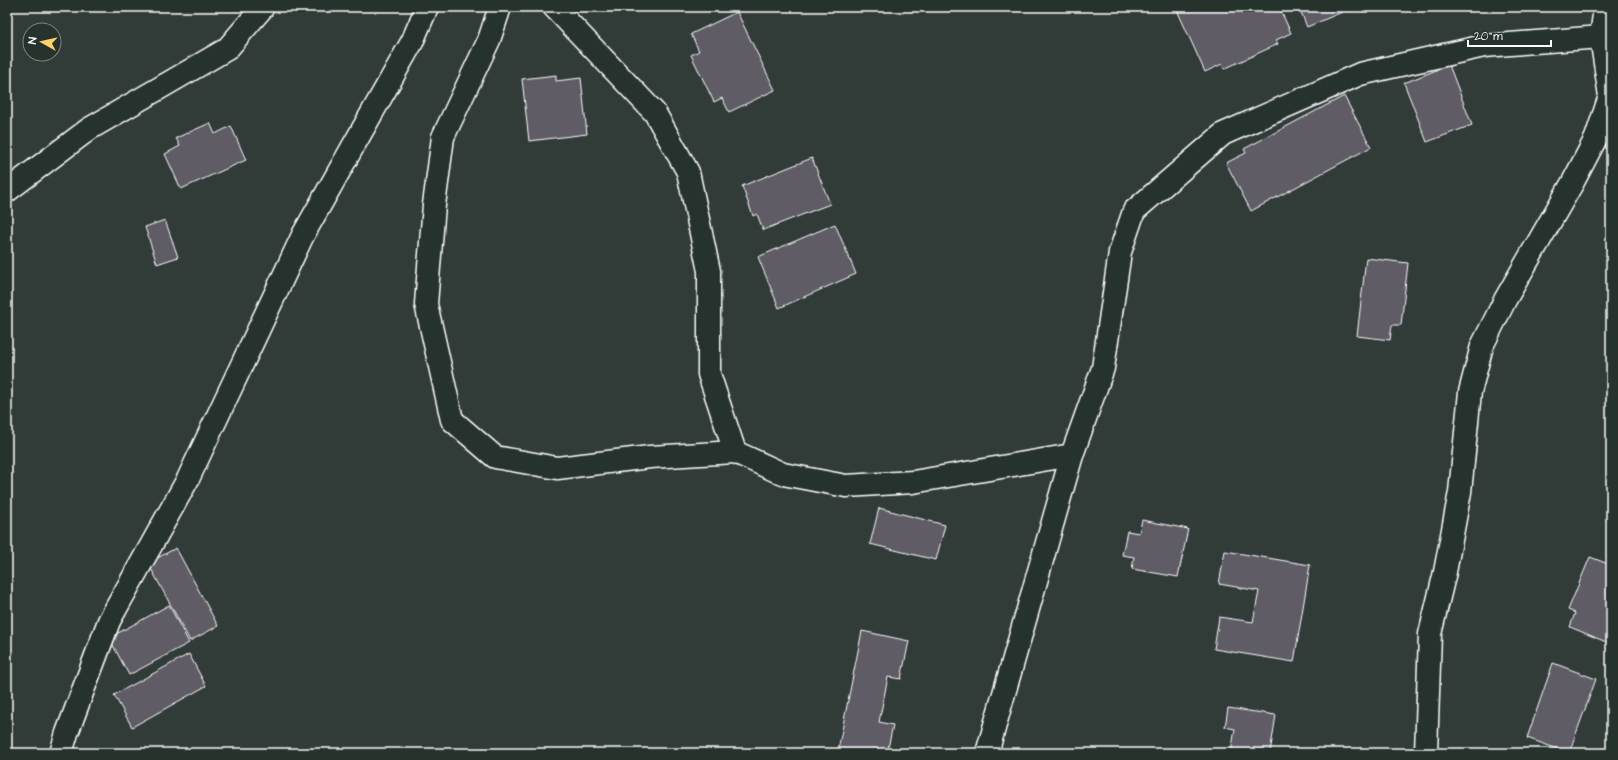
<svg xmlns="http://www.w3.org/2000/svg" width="1618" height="760" font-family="'Architects Daughter',sans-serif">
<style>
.building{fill:#5e5b66;stroke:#fff}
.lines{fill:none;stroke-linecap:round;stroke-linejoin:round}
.minor-casing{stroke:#fff;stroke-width:25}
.minor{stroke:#26332d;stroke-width:22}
</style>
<rect width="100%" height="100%" fill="#313b38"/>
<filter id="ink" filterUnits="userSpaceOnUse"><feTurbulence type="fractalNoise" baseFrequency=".025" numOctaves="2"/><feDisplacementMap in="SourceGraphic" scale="8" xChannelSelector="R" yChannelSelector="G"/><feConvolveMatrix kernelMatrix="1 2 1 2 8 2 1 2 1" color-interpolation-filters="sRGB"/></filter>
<g filter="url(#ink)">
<g class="building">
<path d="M1183,7H1279L1291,33L1276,40L1278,44L1224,69L1222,64L1205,72L1177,10Z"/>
<path d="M1299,7H1354L1307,27Z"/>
<path d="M737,12L775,90L729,112L722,98L714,102L691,55L699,51L691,34Z"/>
<path d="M1449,65L1472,125L1427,142L1404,83Z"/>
<path d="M556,75V81L581,78L587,134L529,141L522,79Z"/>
<path d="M1344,96L1371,147L1251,211L1226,163L1246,153L1244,149Z"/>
<path d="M210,123L215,134L231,126L246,160L181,189L165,154L180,146L176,138Z"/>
<path d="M812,158L830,204L763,230L757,214L753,216L742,186Z"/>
<path d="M165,220L178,257L157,264L145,227Z"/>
<path d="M835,224L856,274L779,308L758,257Z"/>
<path d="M1366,258L1408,263L1401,325H1392L1390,340L1357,336Z"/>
<path d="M879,508L945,525L936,560L870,544Z"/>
<path d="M1142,520L1188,529L1178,577L1132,569L1134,557L1122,555L1127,531L1139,533Z"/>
<path d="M176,548L218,626L190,641L148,563Z"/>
<path d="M1225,551L1310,565L1294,662L1214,649L1219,617L1253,622L1259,591L1219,584Z"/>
<path d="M1590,557L1611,565V644L1570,627L1575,613L1568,610Z"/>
<path d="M169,605L189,643L129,675L109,638Z"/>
<path d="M862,631L909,641L901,679L888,677L879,722L893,725L887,753H852L838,750Z"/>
<path d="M189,654L206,686L132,727L114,695Z"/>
<path d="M1553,663L1596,679L1569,753L1527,738Z"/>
<path d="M1228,708L1276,715L1270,753H1231L1235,729L1225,727Z"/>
</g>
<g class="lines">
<defs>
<g id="minor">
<path d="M500,7L489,40L443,137L434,205L426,304L452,420L495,457L557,468L650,457L735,452L783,474L846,486L913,482L1072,455L1103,368L1120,252L1134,211L1223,134L1360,74L1484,46L1601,37L1611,33"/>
<path d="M554,7L655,113L688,172L709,271V374L735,452"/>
<path d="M7,191L89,129L227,49L263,7"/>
<path d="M61,753L67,733L109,621L188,479L303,235L412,42L427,7"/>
<path d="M987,753L1072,455"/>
<path d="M1426,753L1430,634L1445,572L1460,492L1470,392L1482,346L1505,300L1573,182L1596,138L1610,96L1601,37L1605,7"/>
</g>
</defs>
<use href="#minor" class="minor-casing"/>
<use href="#minor" class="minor"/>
</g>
</g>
<rect width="1618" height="760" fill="none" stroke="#26332d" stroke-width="24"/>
<rect x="12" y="12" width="1594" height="736" fill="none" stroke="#fff" stroke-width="1.5" filter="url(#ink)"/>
<g transform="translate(42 42) rotate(278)"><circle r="19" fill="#26332d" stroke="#7d8581"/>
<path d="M0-3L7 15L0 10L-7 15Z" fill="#ffd166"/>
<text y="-6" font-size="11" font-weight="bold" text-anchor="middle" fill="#ffffff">N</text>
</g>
<path d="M1468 40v6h83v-6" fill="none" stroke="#ffffff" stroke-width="2"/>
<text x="1474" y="40" font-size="12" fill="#ffffff" stroke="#26332d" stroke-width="3" paint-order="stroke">20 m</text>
</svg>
